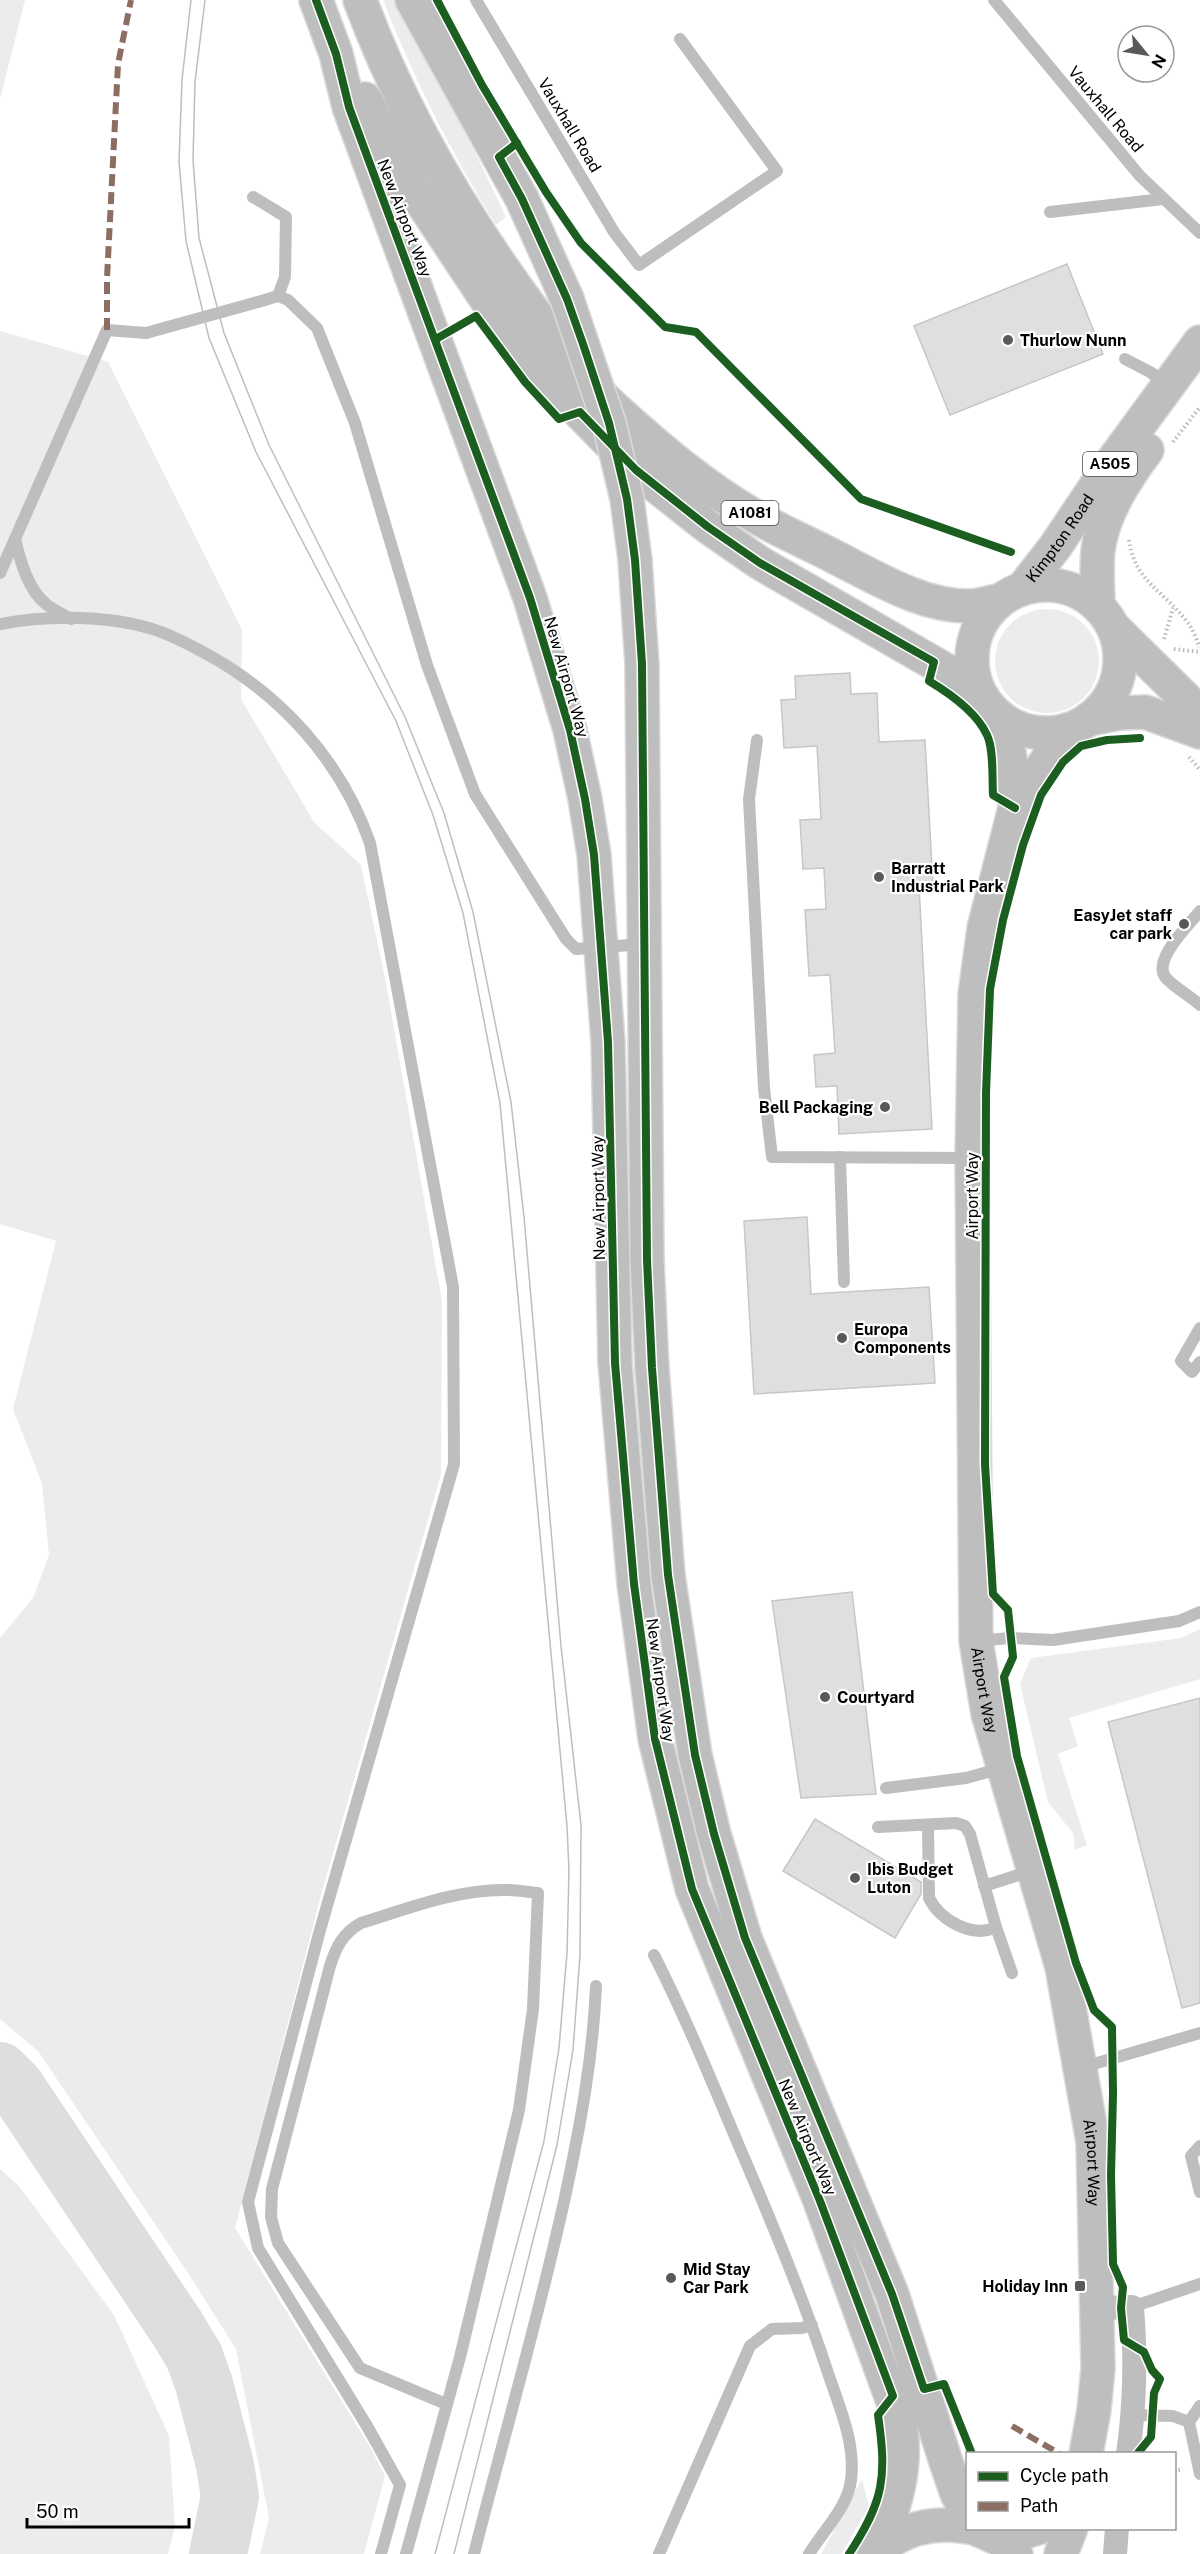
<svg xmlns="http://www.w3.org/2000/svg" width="1200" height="2554" font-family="'Public Sans',sans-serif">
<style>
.green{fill:#ececec}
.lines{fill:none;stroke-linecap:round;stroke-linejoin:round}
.taxiway{stroke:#dedede;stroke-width:58}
.building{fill:#dfdfdf;stroke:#c7c7c7;stroke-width:1.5}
.primary-casing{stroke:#dbdbdb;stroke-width:36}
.highway-casing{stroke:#dbdbdb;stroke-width:36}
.path{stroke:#b9b9b9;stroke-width:4;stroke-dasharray:1.5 3;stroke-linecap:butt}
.lane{stroke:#bebebe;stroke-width:12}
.street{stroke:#bebebe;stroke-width:24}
.primary{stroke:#bebebe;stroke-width:33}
.highway{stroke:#bebebe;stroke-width:33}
.tram{stroke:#bebebe;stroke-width:1.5}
.highway-bridge-casing{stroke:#dbdbdb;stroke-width:36;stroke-linecap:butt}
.lane-bridge{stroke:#bebebe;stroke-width:12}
.highway-bridge{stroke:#bebebe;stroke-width:33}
.quiet{stroke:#8d6e63;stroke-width:6;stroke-dasharray:12 6;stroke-linecap:butt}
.cycleway-casing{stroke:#fff;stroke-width:11}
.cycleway{stroke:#1b5e20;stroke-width:8}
.poi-dot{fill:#595959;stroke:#fff;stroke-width:2}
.labels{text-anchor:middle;stroke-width:4.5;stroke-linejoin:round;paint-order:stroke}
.shield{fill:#fff;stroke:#4c4c4c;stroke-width:1.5}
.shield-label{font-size:15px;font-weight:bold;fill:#000}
.street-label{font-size:16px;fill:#000;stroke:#fff}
.poi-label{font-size:16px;font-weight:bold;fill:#000;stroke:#fff;text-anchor:start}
</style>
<rect width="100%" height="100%" fill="#fff"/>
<g class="green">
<path d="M0,0H25L0,99Z"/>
<path d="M383,0H396L465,131L506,217L496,225C451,153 414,79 383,0Z"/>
<path d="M0,331L108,362L242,630L241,699L314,822L361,865L386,983L442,1301L441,1474L320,1899L235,2228L370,2447L385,2476L364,2554H260L269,2518L236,2349L188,2273L38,2051L0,2019V1638L33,1598L49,1555L42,1483L13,1409L56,1241L0,1224Z"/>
<circle cx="1047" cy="661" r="52"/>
<path d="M1200,1629V1679L1069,1718L1078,1746L1058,1754L1087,1845L1075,1850L1073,1833L1048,1802L1020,1684L1031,1658L1181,1638Z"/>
<path d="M0,2169L19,2186L114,2315L169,2436L175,2526L168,2554H0Z"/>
<path d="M862,2479L869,2507L841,2554H821Z"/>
</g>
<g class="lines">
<path class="taxiway" d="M0,2071L15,2086L177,2328L194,2356L204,2384L225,2465L230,2497L218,2554"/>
</g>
<g class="building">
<path d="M1067,264L1103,354L950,415L914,326Z"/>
<path d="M850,673L851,694L877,693L879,742L925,740L933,885L919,886L932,1129L839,1134L837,1086L816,1087L814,1055L835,1053L830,975L809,976L805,910L826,909L824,868L803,869L800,820L821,819L817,746L784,748L781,700L796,699L795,676Z"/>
<path d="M807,1217L811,1294L929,1287L935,1383L754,1394L744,1221Z"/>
<path d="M852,1592L876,1794L801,1798L772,1601Z"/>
<path d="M1200,1698V2003L1182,2008L1108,1722Z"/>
<path d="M815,1819L921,1882V1894L895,1938L783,1871Z"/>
</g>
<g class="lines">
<defs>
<g id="primary">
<path d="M1113,627L1186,699L1200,717"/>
<path d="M992,710C1012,744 1012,769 1015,808"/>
<path d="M1089,719L1120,713L1145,712L1200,732"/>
<path id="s1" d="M1067,730L1015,808L984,928L975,995L972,1158L976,1641L988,1714L1062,1967L1093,2142L1098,2368L1094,2410L1086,2454"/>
<path d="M999,2539L1038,2528"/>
<path d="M1061,2554L1071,2528"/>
</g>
<g id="highway">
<path d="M316,0L336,54L349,107L530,598L570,730L585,799L594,855L608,1042L615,1363L634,1584L655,1739L692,1889L820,2201L900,2421C908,2468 895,2510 875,2553"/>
<path d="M360,0C401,111 461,213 531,308C553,338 584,380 611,405C656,446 705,488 758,518C782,532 808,543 833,556C875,577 924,608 972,606C981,605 990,602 999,601"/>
<path d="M412,0L522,199L567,299"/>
<path d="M365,99L413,189L508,332L531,363L636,470L708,527L760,563L977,688"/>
<path d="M635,560L642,664L647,1260L652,1368L668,1575L695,1755L714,1834L745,1938L892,2294L946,2462L957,2494L968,2514"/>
<circle cx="1046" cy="659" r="74"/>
<path id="s2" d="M1023,588L1055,547L1112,462L1200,342"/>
<path d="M1098,606C1098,588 1096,568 1098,550C1103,513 1126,478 1147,450"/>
<path d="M974,2528L999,2539L1016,2554"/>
<path d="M874,2554C900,2529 932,2521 968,2527"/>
</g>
</defs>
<use href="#primary" class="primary-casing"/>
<use href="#highway" class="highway-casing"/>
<g class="path">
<path d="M1173,442L1200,407"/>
<path d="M1129,540C1135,583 1165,591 1187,622C1193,629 1196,639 1200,647"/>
<path d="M1164,639L1173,608"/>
<path d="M1174,649L1200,652"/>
<path d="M1189,757L1200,770"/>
<path d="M1174,2471L1183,2469"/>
</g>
<g class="lane">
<path d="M476,0L614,232L639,265L777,171L680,39"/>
<path d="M994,0L1140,176L1200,233"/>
<path d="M253,197L286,217L285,277L278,296"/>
<path d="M1050,212L1163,199"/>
<path d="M258,302L278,296L288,300L317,328L355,423L427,665L475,794L566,939L576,949L644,944"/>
<path d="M1125,359L1150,372L1167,384"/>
<path d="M15,539C20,560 28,590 46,604C53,610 63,614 71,619"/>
<path d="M0,573L107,330L146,333"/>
<path d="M0,624C46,615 104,615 149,628C168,633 186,643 203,652C280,693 341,760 370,843L453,1287L454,1464L320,1930L248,2202L258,2248L367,2426L400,2485L381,2554"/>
<path d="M757,740L749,799L764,1088L772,1157L972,1158"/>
<path d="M1200,911C1189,925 1151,961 1166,978C1175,988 1190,996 1200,1005"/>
<path d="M840,1157L844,1282"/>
<path d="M1200,1328L1181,1361L1192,1372L1200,1362"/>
<path d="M977,1641L1010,1638L1053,1640L1179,1621L1200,1612"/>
<path d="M886,1788L966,1778L1002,1768"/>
<path d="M878,1827L956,1823L965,1826L970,1834L996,1927C973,1939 940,1920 929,1898L928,1826"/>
<path d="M984,1886L1031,1871"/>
<path d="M996,1927L1012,1973"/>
<path d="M654,1955C686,2018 712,2082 739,2146C771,2220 802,2294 827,2370C838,2404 856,2442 851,2480C848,2507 823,2531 809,2554"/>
<path d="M1080,2068L1200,2033"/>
<path d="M1200,2146L1191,2156L1200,2192"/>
<path d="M1132,2307L1200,2284"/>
<path d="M1133,2415L1173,2416L1189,2422L1200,2474"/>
<path d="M1189,2422L1200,2406"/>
<path d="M406,2554L460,2357L519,2110L533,2009L538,1893C528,1892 517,1890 506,1890C457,1889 407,1909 361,1923C343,1933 336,1947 330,1966L272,2189L271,2217L278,2243L360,2368L446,2404"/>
<path d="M474,2554C504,2435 539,2317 565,2197C580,2127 593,2058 596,1986"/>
<path d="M659,2554L750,2346L772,2329L802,2328L812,2325"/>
</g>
<g class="street">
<path d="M1097,2308L1132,2307C1136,2356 1135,2405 1128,2454"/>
<path d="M1115,2554L1117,2528"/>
</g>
<use href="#primary" class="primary"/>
<use href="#highway" class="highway"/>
<g class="tram">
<path d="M191,0L182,80L179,162L186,241L209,338L256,452L396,721L433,815L463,913L500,1103L567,1826L569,1871L567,1953L559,2048L544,2141L435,2554"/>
<path d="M205,0L195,82L193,160L199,238L224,333L269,445L405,717L444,813L473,912L511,1102L524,1217L561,1646L581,1825L580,1955L573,2050L557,2145L454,2554"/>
</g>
<defs>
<path id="highway-bridge" d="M567,299L609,423L627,499L635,560"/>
</defs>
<use href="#highway-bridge" class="highway-bridge-casing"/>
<path class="lane-bridge" d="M146,333L258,302"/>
<use href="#highway-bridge" class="highway-bridge"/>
<g class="quiet">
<path d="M107,330V278L118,64L131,0"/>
<path d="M1012,2426L1060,2454"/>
</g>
<defs>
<g id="cycleway">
<path d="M316,0L336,54L349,107L530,598L570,730L585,799L594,855L608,1042L615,1363L634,1584L655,1739L692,1889L820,2201L893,2396L878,2415C887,2477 884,2501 849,2554"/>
<path d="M437,0L482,85L546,192L581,243L665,327L696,332L861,499L1011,552"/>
<path d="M517,143L499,157L522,199L567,299L583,344L609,423L627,499L635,560L642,664L647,1260L652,1368L668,1575L695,1755L714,1834L745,1938L892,2294L924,2389L944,2384L972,2454"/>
<path d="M436,339L476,316L525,382L559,419L580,412L636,470L708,527L760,563L934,662L929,681C949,693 977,713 987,735C994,749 992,779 993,795L1015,808"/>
<path d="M1137,2454L1151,2437L1154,2393L1160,2379L1152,2370L1144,2352L1124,2340L1121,2308L1123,2287L1113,2264L1111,2175L1113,2094L1112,2027L1094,2010L1076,1963L1017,1756L1004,1677L1013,1657L1008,1610L993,1594L985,1464L986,1093L990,989L1003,920L1023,845L1041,795L1063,762L1081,746L1107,740L1140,738"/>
</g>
</defs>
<use href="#cycleway" class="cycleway-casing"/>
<use href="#cycleway" class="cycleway"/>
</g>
<g class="poi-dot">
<circle cx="1008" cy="340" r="6"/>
<circle cx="879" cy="877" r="6"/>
<circle cx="1184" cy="924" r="6"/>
<circle cx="885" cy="1107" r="6"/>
<circle cx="842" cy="1338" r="6"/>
<circle cx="825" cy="1697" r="6"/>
<circle cx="855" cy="1878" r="6"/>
<circle cx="671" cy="2278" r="6"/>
<rect x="1074" y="2280" width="12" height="12" rx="3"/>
</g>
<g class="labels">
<g class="shield">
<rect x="1083" y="452" width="54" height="24" rx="4.5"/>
<rect x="721.5" y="501" width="57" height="24" rx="4.5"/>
</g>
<g class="shield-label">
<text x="1110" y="469">A505</text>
<text x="750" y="518">A1081</text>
</g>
<g class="street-label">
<text transform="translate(1106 109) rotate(50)" y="6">Vauxhall Road</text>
<text transform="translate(570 125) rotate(59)" y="6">Vauxhall Road</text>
<text transform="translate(405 218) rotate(69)" y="6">New Airport Way</text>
<text dy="6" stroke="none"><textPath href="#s2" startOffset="62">Kimpton Road</textPath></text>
<text transform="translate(567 677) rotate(74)" y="6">New Airport Way</text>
<text transform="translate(972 1196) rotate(-90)" y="6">Airport Way</text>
<text transform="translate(598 1198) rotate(-91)" y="6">New Airport Way</text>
<text transform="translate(661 1680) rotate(82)" y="6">New Airport Way</text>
<text dy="6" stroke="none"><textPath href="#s1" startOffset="981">Airport Way</textPath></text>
<text transform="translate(808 2137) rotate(67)" y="6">New Airport Way</text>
<text dy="6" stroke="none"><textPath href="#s1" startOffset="1467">Airport Way</textPath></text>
</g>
<g class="poi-label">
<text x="1020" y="346">Thurlow Nunn</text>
<text x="891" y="874">Barratt<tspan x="891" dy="18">Industrial Park</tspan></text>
<text x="1172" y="921" text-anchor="end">EasyJet staff<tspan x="1172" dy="18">car park</tspan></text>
<text x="873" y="1113" text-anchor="end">Bell Packaging</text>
<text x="854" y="1335">Europa<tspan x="854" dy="18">Components</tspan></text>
<text x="837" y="1703">Courtyard</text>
<text x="867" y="1875">Ibis Budget<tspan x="867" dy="18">Luton</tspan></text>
<text x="683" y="2275">Mid Stay<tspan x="683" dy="18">Car Park</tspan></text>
<text x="1068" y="2292" text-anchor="end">Holiday Inn</text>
</g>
</g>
<rect x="966" y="2452" width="210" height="78" fill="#ffffff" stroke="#999999" stroke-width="1.5"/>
<rect x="978" y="2472" width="30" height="9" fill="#1b5e20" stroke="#999999" stroke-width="1.5"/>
<text x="1020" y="2482" font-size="18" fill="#000000">Cycle path</text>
<rect x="978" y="2502" width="30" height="9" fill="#8d6e63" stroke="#999999" stroke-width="1.5"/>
<text x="1020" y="2512" font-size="18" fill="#000000">Path</text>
<g transform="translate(1146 54) rotate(120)"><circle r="28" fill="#ffffff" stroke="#999999" stroke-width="1.5"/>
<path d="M0-4.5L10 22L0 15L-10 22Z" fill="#595959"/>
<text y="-9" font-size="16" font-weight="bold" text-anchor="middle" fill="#000000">N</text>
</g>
<path d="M27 2518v9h162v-9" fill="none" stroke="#000000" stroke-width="3"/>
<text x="36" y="2518" font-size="18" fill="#000000" stroke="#ffffff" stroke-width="4.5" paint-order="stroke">50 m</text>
</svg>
